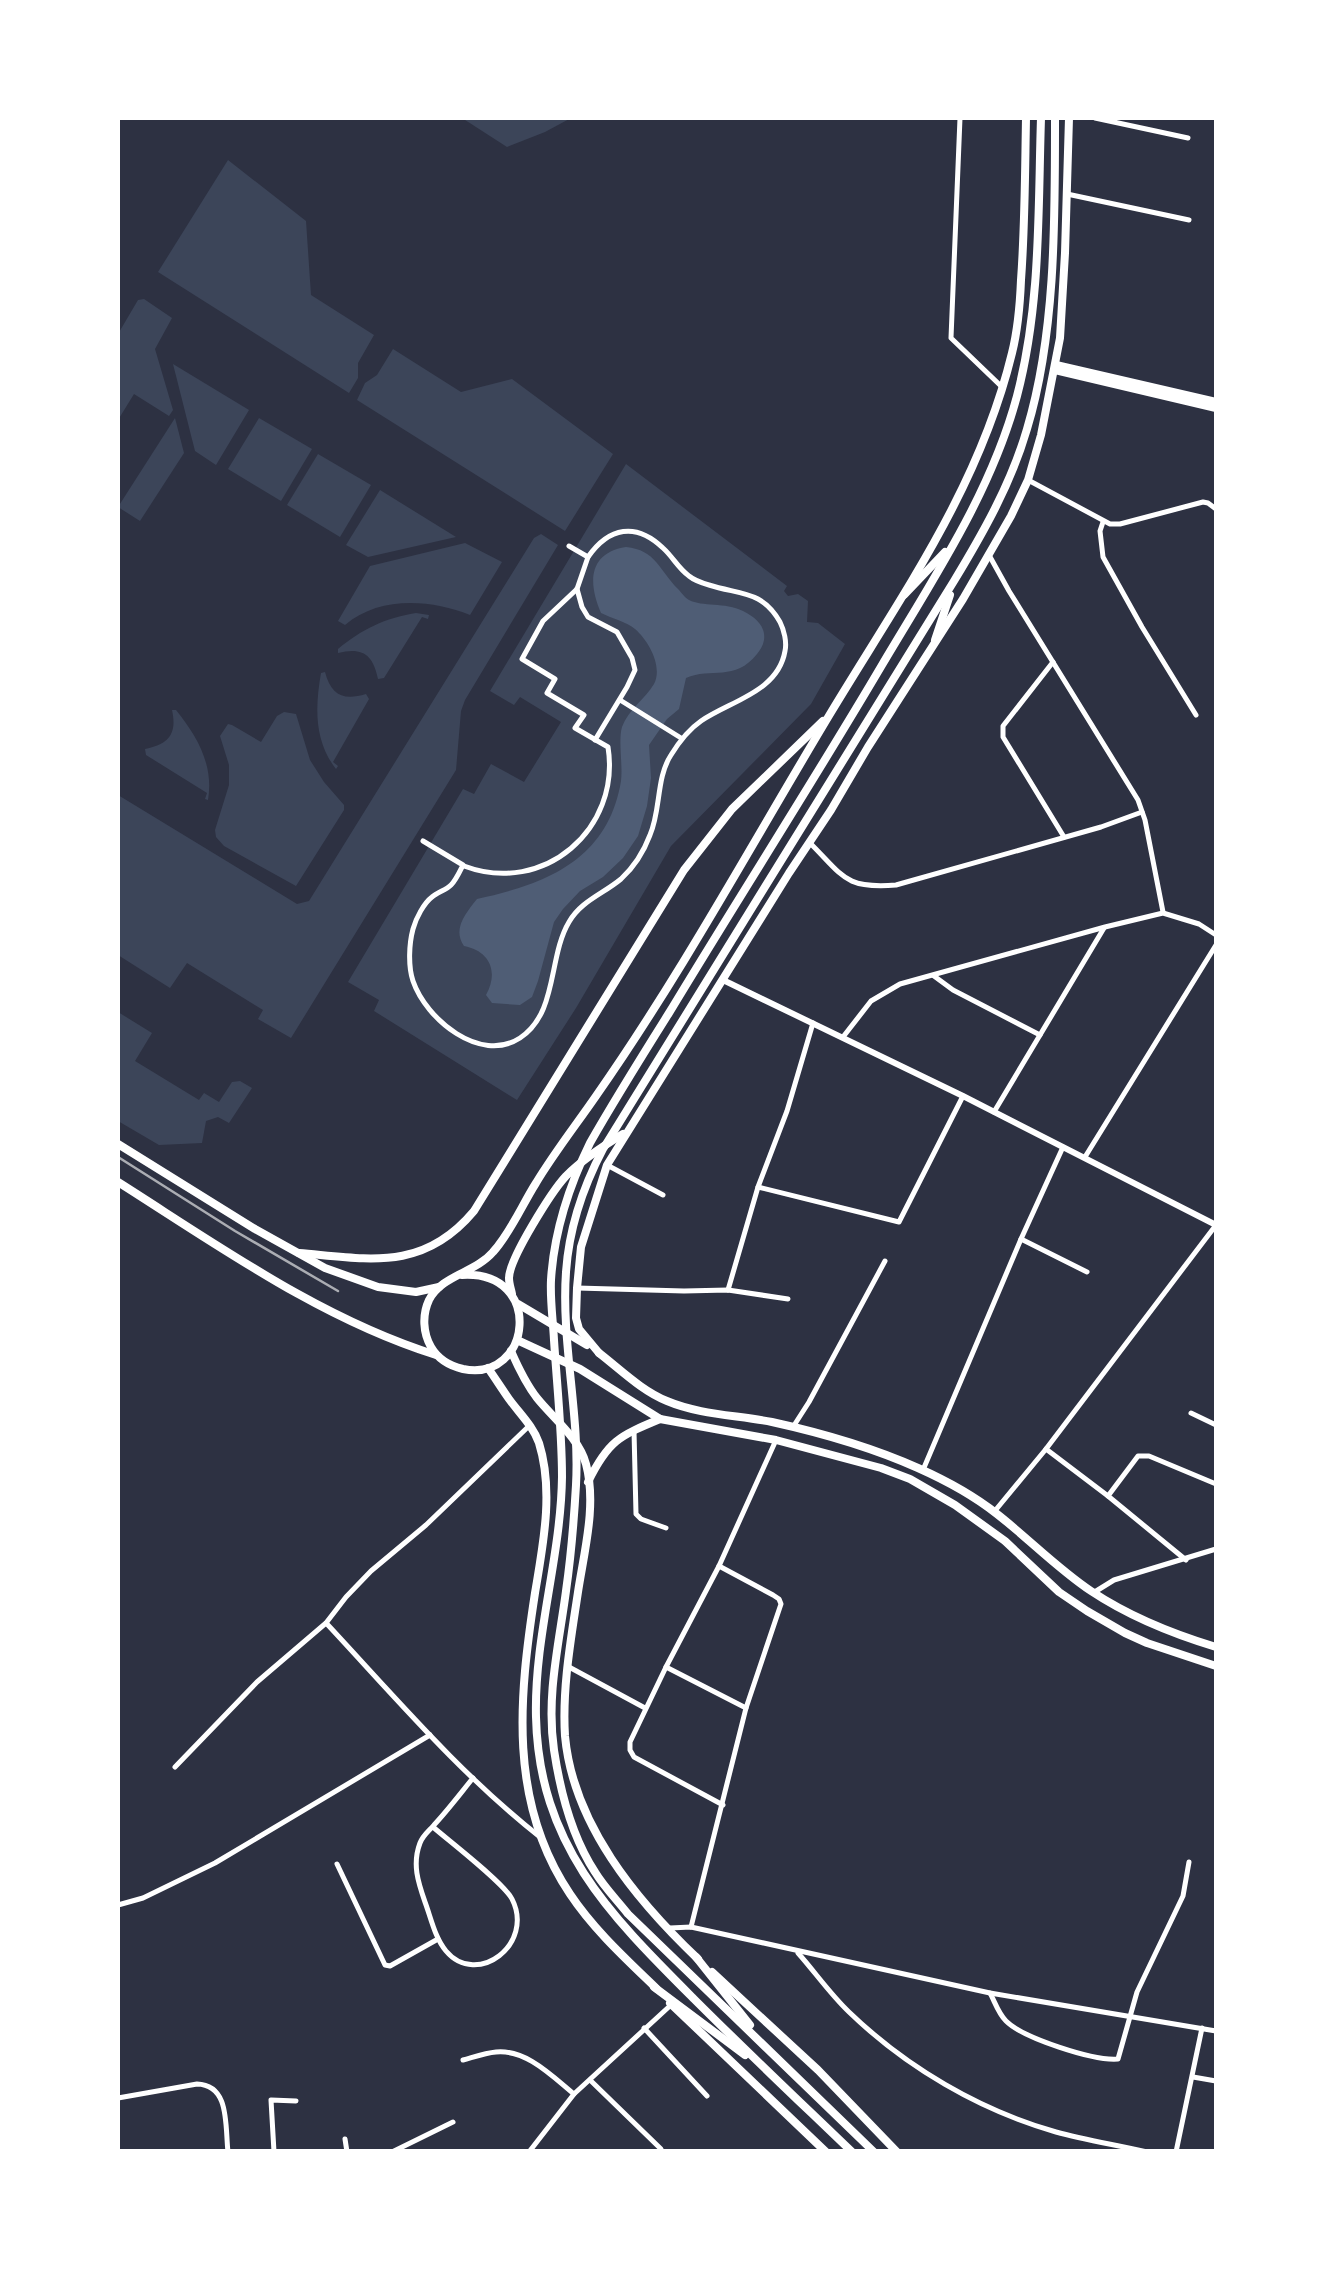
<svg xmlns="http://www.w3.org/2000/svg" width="1334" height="2269" font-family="Rubik,sans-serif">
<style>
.green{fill:#3c4559}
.water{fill:#4f5d75}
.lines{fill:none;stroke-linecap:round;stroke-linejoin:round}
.minor{stroke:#fff;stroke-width:5}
.tertiary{stroke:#fff;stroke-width:6}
.primary{stroke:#fff;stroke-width:8}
.trunk{stroke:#fff;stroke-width:8}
.tram{stroke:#abadb3;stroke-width:2.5}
</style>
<rect width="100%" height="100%" fill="#2d3142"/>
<g class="green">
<path d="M462,118H571L545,132L507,147Z"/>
<path d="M228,160L306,221L311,295L374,335L358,363V378L349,393L158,272Z"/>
<path d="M144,299L172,318L155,349L173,410L169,416L134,394L118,420V334L138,300Z"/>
<path d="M393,349L461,392L512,379L613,454L565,531L357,400L365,383L377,375Z"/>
<path d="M173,364L249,410L216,465L195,451Z"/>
<path d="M175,418L184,453L140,521L118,507Z"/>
<path d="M259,418L312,449L281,501L228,469Z"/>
<path d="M318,454L371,485L340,537L287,505Z"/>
<path d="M626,464L787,586L784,591L788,596L798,594L808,601L807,622L818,623L845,644L811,704L671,846L576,1008L517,1100L374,1011L379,1000L348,982L463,789L474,794L491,764L524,782L561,722L520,697L514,705L490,691Z"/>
<path d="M380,490L456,537L368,557L346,545Z"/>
<path d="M541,534L558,545L465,700L461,711L456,770L291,1038L258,1019L263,1010L187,963L170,988L118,955V795L297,904L309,901L534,538Z"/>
<path d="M465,543L502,562L470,615C430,599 379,596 345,625L338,621L370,566Z"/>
<path d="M416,613L429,615L428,619L422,617L384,678L378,679C373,654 362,647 338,653V649C362,629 385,618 416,613Z"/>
<path d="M325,672C331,695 343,701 366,694L369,699L333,762L338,766L336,769C314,741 315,707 321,673Z"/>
<path d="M172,710H176C197,736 214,765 208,800L205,799L207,793L146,755L145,749C170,744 177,733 172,710Z"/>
<path d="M284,712L296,714L310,760L324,782L344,805V810L296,886L224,846L216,837L215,830L229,785V765L220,736L228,724L232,725L261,742L277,716Z"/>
<path d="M118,1012L152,1033L135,1061L199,1100L204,1093L219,1102L232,1082L240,1081L252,1088L229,1123L218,1117L206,1121L202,1143L159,1145L118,1121Z"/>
</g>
<path class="water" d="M626,547C656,550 659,570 678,589C682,593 685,598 689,600C702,607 725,602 743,611C755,617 766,626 764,640C763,646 760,650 757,654C735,682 711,667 686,678L679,709L667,719L649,745L651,778L647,806L638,836L623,858L603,877L580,891L563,909L554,922L538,981L532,997L520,1005L492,1003L486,995C499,972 490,951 464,946C452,929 466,913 477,899C546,884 608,860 621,781C623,765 618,741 622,727C628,710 645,699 654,684C663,667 649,641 635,629C627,622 611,618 601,613C588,583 588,553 626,547Z"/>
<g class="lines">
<g class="minor">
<path d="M960,118L951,338L1002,387"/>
<path d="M1095,118L1188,138"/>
<path d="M1067,194L1189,220"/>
<path d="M1028,480L1110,524H1120L1203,502L1208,503L1216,509"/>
<path d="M1103,522L1100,531L1103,557L1142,627L1196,715"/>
<path d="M989,555L1009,591L1138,800L1145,820L1163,912"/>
<path d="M577,589L582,607L588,617L617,632L632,658L635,670L627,687L595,740"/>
<path d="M1053,662L1003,726V737L1064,837"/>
<path d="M620,700L681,738"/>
<path d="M423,841L463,865C460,871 456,880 451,885C446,890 438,892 432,897C424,903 416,918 413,929C409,944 408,966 413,981C426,1019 480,1064 520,1038C558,1013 548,957 569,922C581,901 603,894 621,879C634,867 644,851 650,835C661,810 656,778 671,755C679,742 688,730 701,721C730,701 778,692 785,651C787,642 784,630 780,622C762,590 740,595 709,585C702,583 695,581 689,576C678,568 673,557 663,548C636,522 609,527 588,557L569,546"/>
<path d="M810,843C844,877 845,889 896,885L1101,827L1142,812"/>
<path d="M464,866C544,896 621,829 608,747L575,728L584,715L547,693L555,679L522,659L543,621L577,589L588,557"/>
<path d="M934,976L953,990L1040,1035L1104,928"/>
<path d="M843,1037L871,1001L900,984L1105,927L1163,913L1199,924L1216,935"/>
<path d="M994,1112L1040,1035"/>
<path d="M1085,1157L1216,945"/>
<path d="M607,1165L663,1195"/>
<path d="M758,1187L899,1222L963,1096"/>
<path d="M1021,1239L1087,1272"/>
<path d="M577,1288L684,1291L728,1290L788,1299"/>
<path d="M728,1290L758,1187L787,1111L813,1023"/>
<path d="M1191,1413L1216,1425"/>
<path d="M793,1427L809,1402L885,1261"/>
<path d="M634,1431L636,1514L641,1519L666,1528"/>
<path d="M923,1470L1021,1239L1063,1147"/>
<path d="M1108,1496L1046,1449L1216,1225"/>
<path d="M994,1512L1046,1449"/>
<path d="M1186,1560L1108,1496L1138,1456H1149L1216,1484"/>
<path d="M1093,1593L1114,1580L1216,1549"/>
<path d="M327,1624C395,1697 461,1775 540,1837"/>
<path d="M569,1667L645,1708"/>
<path d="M666,1667L746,1708"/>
<path d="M175,1767L257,1682L326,1623L346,1597L371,1571L426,1525L530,1425"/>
<path d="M723,1805L634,1757L630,1750V1742L666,1667L719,1566L776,1440"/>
<path d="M433,1827C449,1841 504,1883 512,1899C535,1944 477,1988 446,1951C435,1938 431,1918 425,1902C418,1882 412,1864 420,1843C423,1835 429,1831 434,1825C448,1810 460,1794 473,1778"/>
<path d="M337,1864L385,1965L390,1966L438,1939"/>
<path d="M118,1905L143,1898L215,1863L430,1735"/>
<path d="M691,1927L746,1708L781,1604L779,1599L773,1595L719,1566"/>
<path d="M670,1928L691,1927L990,1993L1216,2031"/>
<path d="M798,1953C815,1972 830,1994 849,2012C906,2067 979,2110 1056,2132C1085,2140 1117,2145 1147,2152"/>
<path d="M990,1993C995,2002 998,2013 1006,2021C1023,2038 1093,2061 1118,2059L1137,1992L1183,1896L1189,1862"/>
<path d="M644,2028L707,2096"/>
<path d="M463,2060C474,2057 485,2053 496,2052C526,2049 552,2076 574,2094"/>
<path d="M1193,2077L1216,2081"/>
<path d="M590,2080L661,2149"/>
<path d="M118,2098L197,2084C230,2085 225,2125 228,2152"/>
<path d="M345,2139L347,2152"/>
<path d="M274,2152L271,2100L296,2101"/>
<path d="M392,2152L453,2122"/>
<path d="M529,2152L574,2094L672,2004"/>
<path d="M1176,2152L1202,2028"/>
</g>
<path class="tertiary" d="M723,980L963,1096L1216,1225"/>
<g class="primary">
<path d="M1056,365L1216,402"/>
<path d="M1055,370L1216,408"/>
<path d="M118,1144L255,1229L325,1268L378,1287L416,1292L439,1287"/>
<path d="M118,1182C219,1246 321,1319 436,1355"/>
<path d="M299,1253C369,1259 423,1272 474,1211L684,870L732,809L823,721"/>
<path d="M462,1275C545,1270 532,1383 463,1369C450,1366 438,1359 431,1347C423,1333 422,1315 429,1300C442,1275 475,1273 493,1252C511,1232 522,1205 536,1183C554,1153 576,1125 596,1096C682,973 753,842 830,714C901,596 979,489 1012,353C1018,329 1020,305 1021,280C1025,226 1025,172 1026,118"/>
<path d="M512,1294C511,1289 509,1284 509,1278C509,1259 552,1191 566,1176C583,1159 603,1146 623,1134"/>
<path d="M518,1304L587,1345"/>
<path d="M517,1340L580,1369L660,1419L776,1440L881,1468L910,1479L955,1505L1005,1541L1059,1592L1087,1611L1125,1633L1147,1643L1216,1666"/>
<path d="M511,1351C518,1367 526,1384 537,1398C553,1418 579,1438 586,1464C597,1505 584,1552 578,1592C571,1639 562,1688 565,1736C573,1824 636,1900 698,1959"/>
<path d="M599,1353L579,1329L576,1318L577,1288L581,1247L607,1165L789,873L831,810L868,747L963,599L1011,516L1028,480L1041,435L1060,338L1065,253L1069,118"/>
<path d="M599,1353C621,1370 642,1391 667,1401C700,1415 738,1415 772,1422C822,1433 871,1447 918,1468C945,1480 973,1495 997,1514C1029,1539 1058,1569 1091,1591C1130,1617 1173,1634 1216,1647"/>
<path d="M488,1368C495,1378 502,1389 509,1399C520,1414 533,1426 539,1443C554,1491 543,1545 535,1593C519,1697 508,1802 570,1894C594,1930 626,1959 657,1989"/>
<path d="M588,1482C608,1441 619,1436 660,1419"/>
<path d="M712,1972L818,2070L897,2152"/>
<path d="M670,2003L826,2152"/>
</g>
<g class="trunk">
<path d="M904,595L945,552"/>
<path d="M935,640L950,595"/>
<path d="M696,1957L750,2025"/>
<path d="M654,1987L745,2055"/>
<path d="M852,2152C799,2101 746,2051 694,1999C610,1915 539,1845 536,1717C534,1636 561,1557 562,1477C562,1431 557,1386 554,1340C553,1320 550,1300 551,1280C554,1231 569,1186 590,1143C615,1099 642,1056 669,1013C739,897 813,782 882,665C933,579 991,493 1017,396C1041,305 1038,210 1041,118"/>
<path d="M874,2152L628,1914C617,1900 604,1887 595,1872C572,1837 560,1790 554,1750C546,1696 559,1644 566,1591C571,1556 574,1520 576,1485C580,1414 561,1343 566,1272C569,1228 583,1187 603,1149L954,581C983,533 1011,484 1027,429C1056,333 1055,218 1055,118"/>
</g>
<path class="tram" d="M118,1157L235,1231L338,1291"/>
</g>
<rect width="1334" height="2269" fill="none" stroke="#ffffff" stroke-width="240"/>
</svg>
